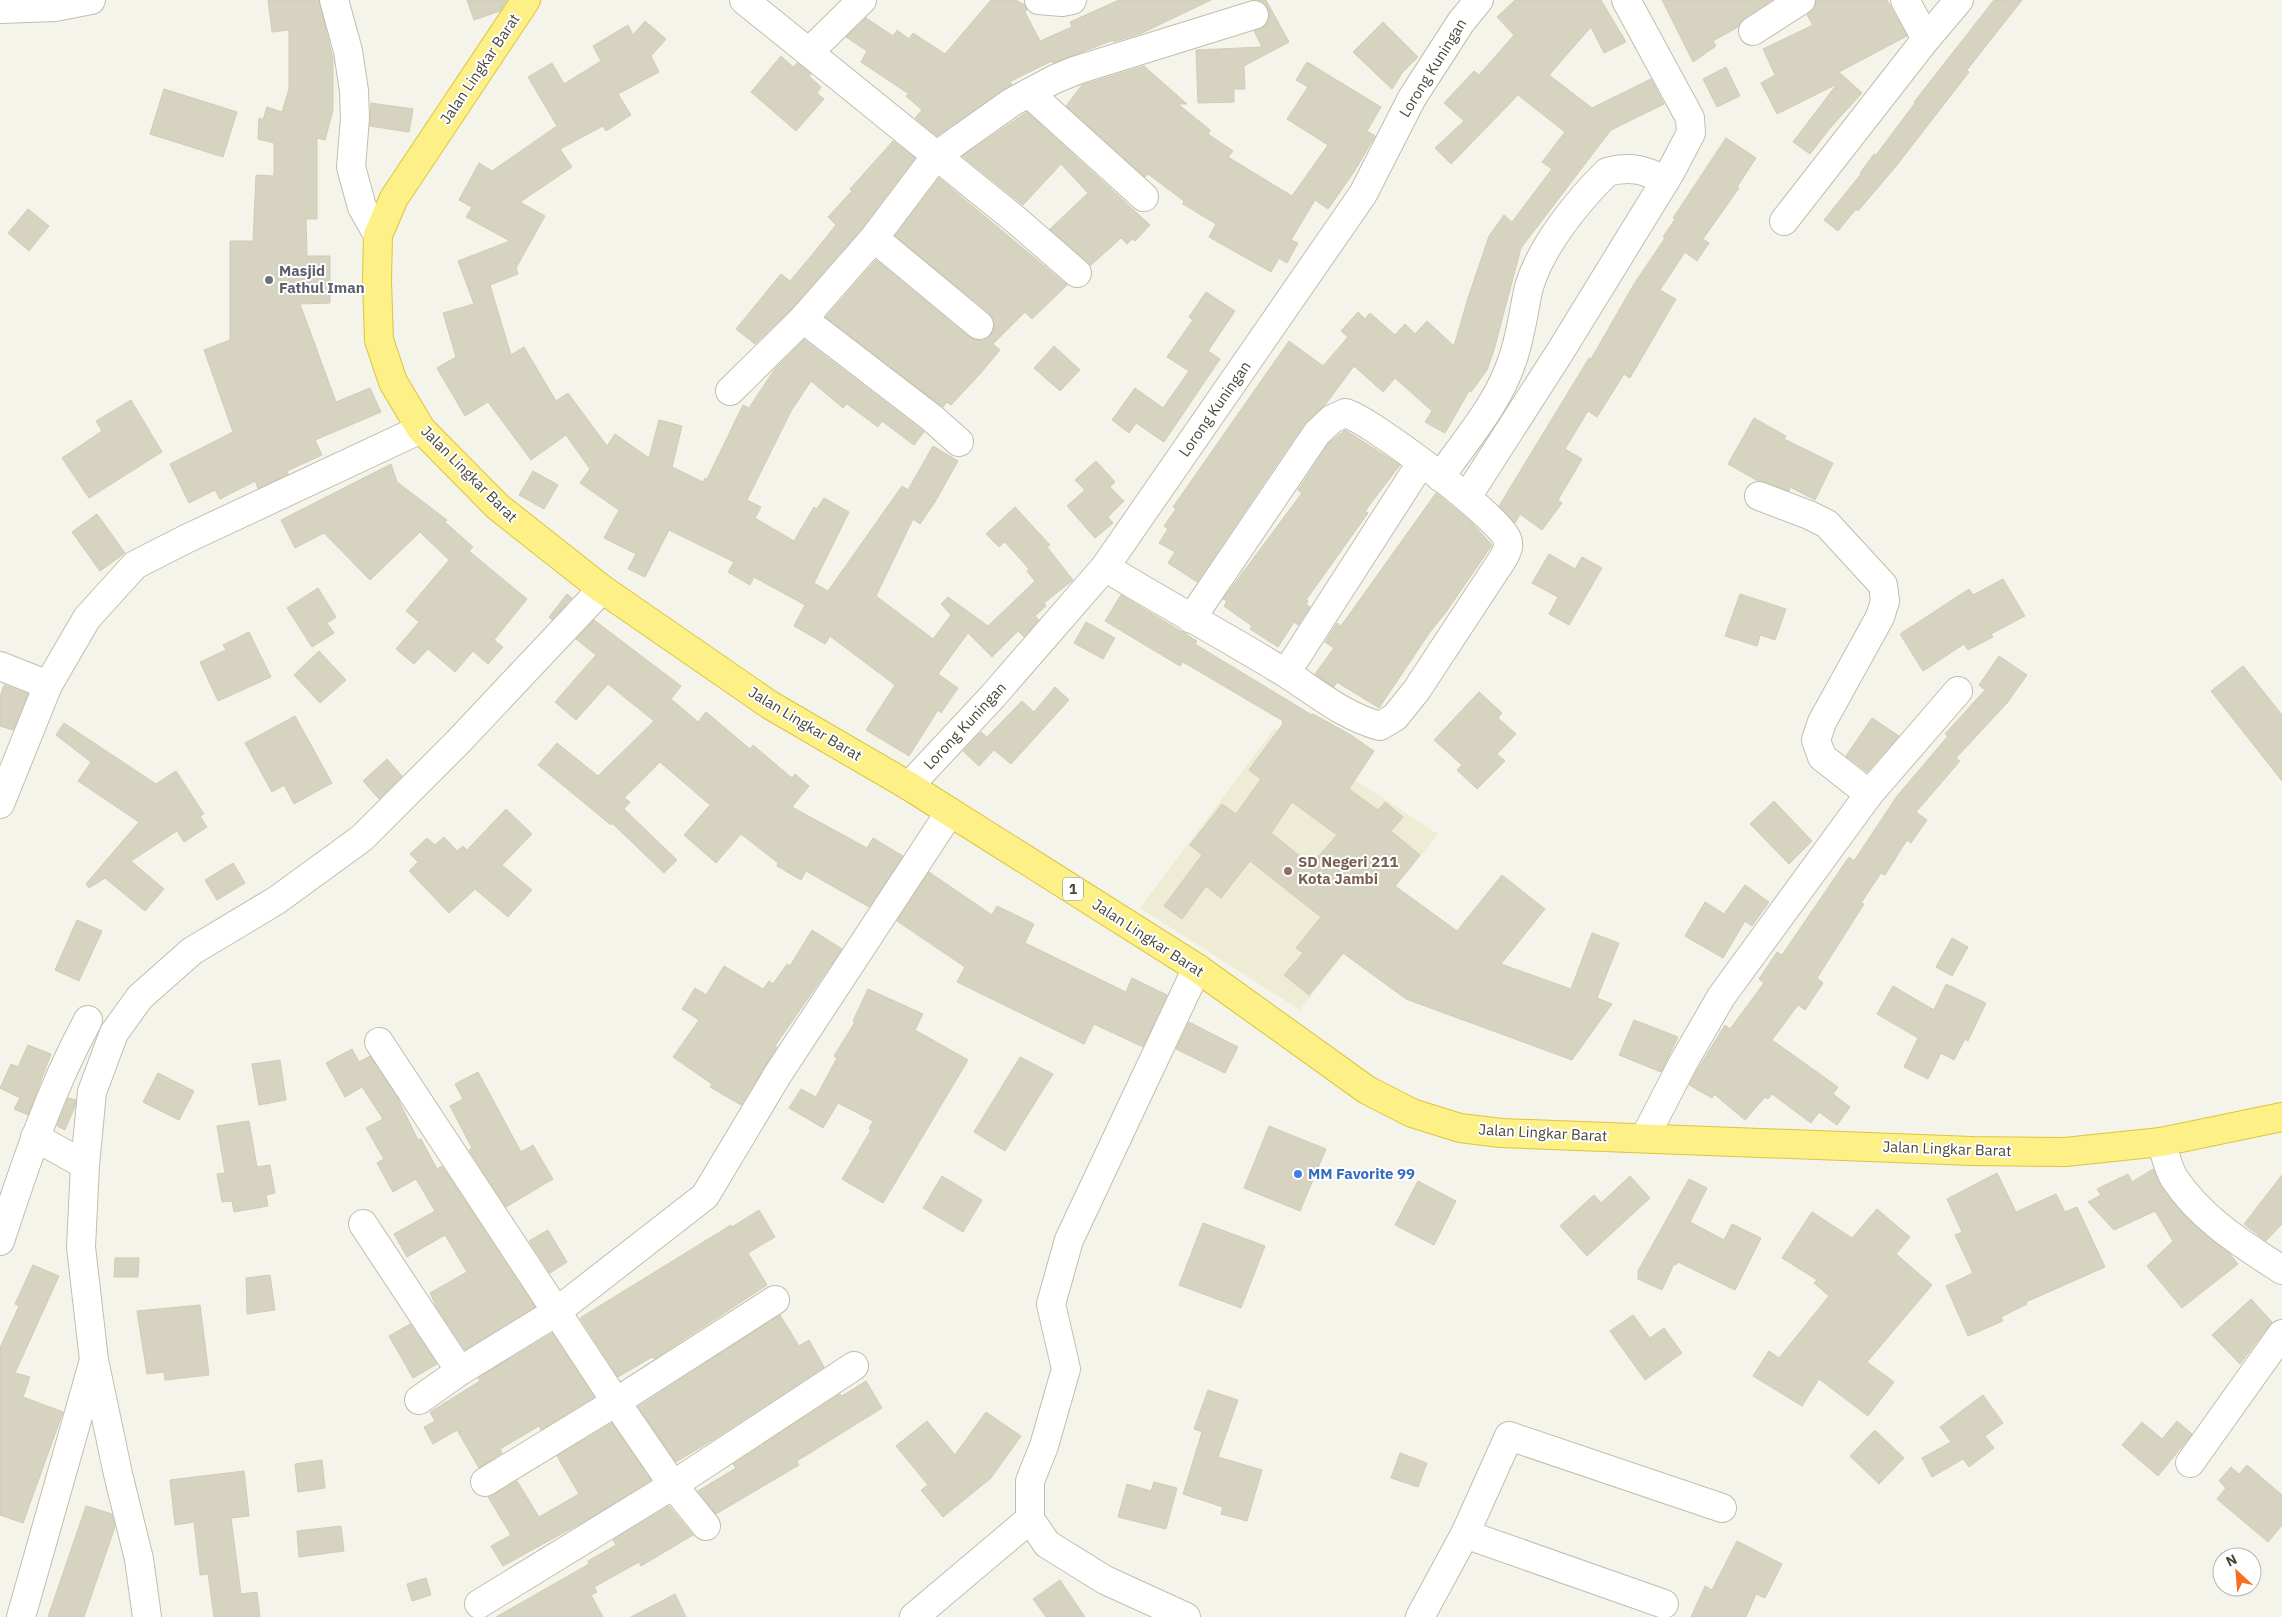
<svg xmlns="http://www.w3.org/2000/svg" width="2282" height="1617" font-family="'IBM Plex Sans',sans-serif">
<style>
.education{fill:#eeecd5}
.building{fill:#d7d3c1;stroke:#d2ccb4;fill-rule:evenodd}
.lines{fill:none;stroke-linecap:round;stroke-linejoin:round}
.minor-casing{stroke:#c1bead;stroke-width:30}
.tertiary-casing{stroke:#c1bead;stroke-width:30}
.trunk-casing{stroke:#dcc43f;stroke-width:30}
.minor{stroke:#fff;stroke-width:28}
.tertiary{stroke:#fff;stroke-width:28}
.trunk{stroke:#fcf086;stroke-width:28}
.worship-dot{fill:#6b7280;stroke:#fff;stroke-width:2}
.education-dot{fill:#8d6e63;stroke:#fff;stroke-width:2}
.shop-dot{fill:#3f7fe0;stroke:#fff;stroke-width:2}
.labels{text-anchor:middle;stroke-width:4;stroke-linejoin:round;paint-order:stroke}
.shield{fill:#fff;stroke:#807e74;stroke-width:1}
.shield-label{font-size:14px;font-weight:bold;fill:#4a4739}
.street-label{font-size:15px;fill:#4a4739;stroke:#fff}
.worship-label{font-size:15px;font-weight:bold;fill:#5b616d;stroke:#fff;text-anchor:start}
.education-label{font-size:15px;font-weight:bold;fill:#785e54;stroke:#fff;text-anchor:start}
.shop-label{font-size:15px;font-weight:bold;fill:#366cbe;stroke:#fff;text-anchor:start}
</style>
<rect width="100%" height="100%" fill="#f5f4eb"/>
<path class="education" d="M1275,728L1438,834L1300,1010L1140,908Z"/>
<g class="building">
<path d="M268,0H319L333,59V110L325,140L317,138V219H306L307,256H330V303L300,304L336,402L370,388L381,412L315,440L322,455L287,471L288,474L258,488L255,481L220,499L215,490L189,503L170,464L233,432L204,350L230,340V241H253L256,175L274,176V143L258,139L259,118L263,120L267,107L282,112L289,89V30L272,32Z"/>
<path d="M467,0H507L500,11L474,20Z"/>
<path d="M991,0H1015L1025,5L1027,10L1025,12L1040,41L1072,27L1070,22L1119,0H1211L1142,33L1113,42L1116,39L1053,63L1052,61L1009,82L1012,84L937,136L915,118L922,110L906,96L909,94L861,62L867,51L846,37L866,18L893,36L897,30L909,39L913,33L945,54Z"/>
<path d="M1258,0H1266L1289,42L1244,66L1245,89H1234V102L1198,103L1196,50L1262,47L1254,31L1266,25L1269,18V11L1265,4Z"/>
<path d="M1515,0H1601L1626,42L1604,53L1591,27L1549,75L1592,108L1651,79L1664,104L1611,130L1521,248L1494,350L1487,370L1471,392L1469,391L1445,433L1425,422L1432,411L1395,378L1383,392L1354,366L1325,405L1304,424L1197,582L1168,563L1175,552L1159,543L1168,529L1164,526L1176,509L1173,507L1289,341L1323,366L1348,337L1341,331L1358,312L1365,319L1370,313L1395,335L1405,324L1415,334L1427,321L1454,346L1468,298L1489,236L1504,215L1512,222L1552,169L1542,162L1565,132L1518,95L1451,164L1435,148L1464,121L1444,103L1474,71L1479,75L1514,35L1497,17Z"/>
<path d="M1662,0H1772L1745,18L1738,27L1713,41L1716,46L1693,62Z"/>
<path d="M1816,0H1887L1907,36L1839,72L1862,93L1830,128L1810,154L1793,142L1837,84L1777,114L1761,83L1775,75L1763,49L1813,25L1807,15L1815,8Z"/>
<path d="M1994,0H2022L1967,70L1969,72L1897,165L1858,211L1856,209L1838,231L1824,220L1861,174L1860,173L1874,154L1876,155L1915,103L1914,102Z"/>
<path d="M645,21L666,39L651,56L659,72L618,94L631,115L606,131L603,126L560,149L572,167L520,202L545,216L516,268L518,274L490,285L511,355L524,347L556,401L568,393L607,446L615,434L649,458L659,420L682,426L672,467L703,482L705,478L707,479L743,405L749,408L774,370L804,340L924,432L914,445L882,421L878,427L847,404L843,408L811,381L791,411L747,500L761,507L755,518L794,541L814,507L817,509L824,498L849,512L814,583L828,591L902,486L908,490L933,446L958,461L935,502L920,524L913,519L876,596L933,639L951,615L941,604L948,597L988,626L1035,581L1027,571L1029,569L1005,542L999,547L986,534L1015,507L1050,545L1047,547L1073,580L1044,603L1046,606L1035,616L1039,620L1024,637L1018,631L992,657L968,633L938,674L958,688L941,713L938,710L909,756L866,730L895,685L830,636L825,644L794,626L805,605L754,577L750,585L728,572L734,562L669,530L645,577L628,569L636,554L604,538L619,510L580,483L590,469L566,435L531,460L488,402L465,416L437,368L456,357L443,313L474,304L458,261L510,241L466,217L472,207L459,200L479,163L492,171L557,126L528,77L552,63L564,84L601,61L593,46L628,25L633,35Z"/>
<path d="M1383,22L1418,57L1402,73L1392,89L1353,52Z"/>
<path d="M781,56L793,67L797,63L811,74L809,76L821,87L817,93L824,99L796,131L751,92Z"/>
<path d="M1307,62L1381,107L1367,131L1375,136L1354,172L1328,209L1315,200L1291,240L1298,243L1287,263L1279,258L1271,272L1209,237L1216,224L1183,204L1184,201L1148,174L1145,177L1066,106L1082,85L1144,66L1187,104H1178L1210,130L1208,134L1233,151L1228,157L1292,196L1328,145L1287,119L1308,87L1296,80Z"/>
<path d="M1726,67L1740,96L1717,107L1703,79Z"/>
<path d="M164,89L237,112L223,157L150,134Z"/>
<path d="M371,103L413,109L409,132L370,126Z"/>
<path d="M1027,112L1150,225L1135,241L1132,239L1127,244L1121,238L1091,265L1050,229L1088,193L1061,164L1023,205L962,156Z"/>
<path d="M1726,138L1756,158L1737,187L1739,188L1703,239L1709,243L1697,261L1685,252L1660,290L1676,299L1630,378L1624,374L1597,417L1588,411L1565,449L1582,459L1558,500L1562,503L1542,530L1520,514L1515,523L1499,506L1589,358L1591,359L1634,284L1665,238L1663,237L1675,219L1673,218Z"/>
<path d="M893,141L915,158L862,228L792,308L755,344L736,329L781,274L790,281L816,250L836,225L828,217L852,191L850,189Z"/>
<path d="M939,178L1067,285L1032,319L1025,312L993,344L1000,350L979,375L951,405L947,402L943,407L826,317L876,260L969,337L976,340H984L991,335L994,328V320L989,313L895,236Z"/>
<path d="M28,209L49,226L29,251L8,233Z"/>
<path d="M1206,292L1235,311L1208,351L1220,359L1164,442L1136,423L1129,433L1112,420L1135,388L1163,408L1189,371L1167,357L1193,320L1189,317Z"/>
<path d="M1054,346L1080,370L1060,391L1034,368Z"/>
<path d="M131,400L162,452L89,498L62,458L102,431L96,421Z"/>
<path d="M1754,418L1786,436L1784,439L1833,463L1815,500L1790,487L1789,491L1758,481L1728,464Z"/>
<path d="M1345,430L1400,465L1365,511L1368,513L1306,600L1308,601L1306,604L1310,607L1298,625L1294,622L1278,647L1250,629L1252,626L1224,606L1227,601L1223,599L1302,493L1298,490L1329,443Z"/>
<path d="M1096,461L1115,482L1110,487L1124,501L1108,517L1113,523L1095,538L1067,506L1085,490L1075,480Z"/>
<path d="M391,464L397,482L447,520L445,522L473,547L469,551L527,599L494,640L503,647L488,664L473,651L455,672L428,649L414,664L396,649L419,622L406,611L449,560L420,532L370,580L324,533L295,548L281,520Z"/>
<path d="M533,471L558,485L544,509L519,495Z"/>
<path d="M1436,493L1471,522L1492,545L1446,612L1430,632L1379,708L1337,682L1334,687L1315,674L1334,648L1325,642L1337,623L1341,626Z"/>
<path d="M97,514L125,553L100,571L72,532Z"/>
<path d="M1549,554L1575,569L1582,557L1602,568L1569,625L1549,614L1558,597L1532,583Z"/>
<path d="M2003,579L2025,616L1991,634L1993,637L1968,650L1964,644L1923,671L1900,634L1969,589L1973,595Z"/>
<path d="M318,588L336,617L327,623L334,633L312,647L287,608Z"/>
<path d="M567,594L572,598L552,620L549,617Z"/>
<path d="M1740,594L1786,609L1775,640L1760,635L1757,646L1725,636Z"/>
<path d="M1121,595L1197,641L1195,644L1312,715L1313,714L1351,735L1374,751L1349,789L1378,810L1385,802L1403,817L1391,831L1420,855L1395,886L1457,931L1502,875L1545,909L1501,964L1571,989L1592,933L1619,943L1597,998L1612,1004L1572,1060L1406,999L1343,953L1309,995L1284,975L1303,953L1296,948L1321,917L1250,861L1221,898L1206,886L1182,919L1164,906L1202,855L1190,845L1222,804L1236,814L1261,779L1249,770L1282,725L1283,721L1183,662L1180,666L1105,621ZM1292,802L1337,835L1311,865L1271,833Z"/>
<path d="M594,620L681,686L671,699L698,722L706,712L750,749L753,745L792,778L795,774L809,786L792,807L867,848L873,838L903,856L869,907L806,871L801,880L777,866L778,863L741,834L716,863L684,835L710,805L660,762L624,798L630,802L624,809L677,860L664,873L612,823L611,825L538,765L557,743L598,776L654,721L608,684L576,720L555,702L596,655L576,639Z"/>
<path d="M1086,622L1115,638L1103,659L1074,643Z"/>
<path d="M249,632L271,677L218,701L200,662L226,650L223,645Z"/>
<path d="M319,651L346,680L320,703L294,675Z"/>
<path d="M1999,656L2027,675L2007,703L1956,758L1960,761L1916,812L1927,820L1911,843L1907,840L1885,875L1881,873L1861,903L1864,904L1817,978L1823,983L1805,1010L1798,1005L1772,1040L1838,1087L1833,1094L1850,1107L1837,1125L1819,1112L1811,1123L1772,1094L1768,1099L1765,1097L1745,1120L1714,1094L1712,1098L1689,1085L1696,1072L1725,1025L1730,1029L1764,983L1759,979L1777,952L1782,955L1849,857L1854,861L1897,796L1948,736L1945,734L1985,690L1979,685Z"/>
<path d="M2243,666L2282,715V781L2211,691Z"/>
<path d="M4,685L28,694L13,730L0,726V697Z"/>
<path d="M1055,687L1069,700L1011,764L994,750L979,766L963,751L981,732L987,737L1022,701L1034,712Z"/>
<path d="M1479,692L1502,713L1498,718L1516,734L1497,754L1505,761L1477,789L1457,770L1462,765L1434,740Z"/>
<path d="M295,716L332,783L294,804L284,785L272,792L245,743Z"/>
<path d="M1872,718L1899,736L1867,772L1846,756Z"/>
<path d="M64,723L156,784L176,771L204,814L200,816L207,827L184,842L177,831L131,861L164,889L145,911L105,878L89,888L86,884L139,822L78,781L91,762L56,735Z"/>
<path d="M387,759L402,776L379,799L363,781Z"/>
<path d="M1774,801L1812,841L1789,864L1750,824Z"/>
<path d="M506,809L532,834L502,865L532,890L508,917L475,889L449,913L409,871L418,862L410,854L427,838L435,845L444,837L457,851L463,846L467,850Z"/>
<path d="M233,863L245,883L217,900L205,880Z"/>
<path d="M929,872L992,915L997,906L1034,924L1025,943L1126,992L1132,978L1167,995L1143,1047L1094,1024L1084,1044L957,982L965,967L897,921Z"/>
<path d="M1745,885L1769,902L1752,926L1745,921L1723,958L1685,936L1705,902L1724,914Z"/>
<path d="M77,920L102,931L79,981L55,970Z"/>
<path d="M812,930L842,949L775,1046L777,1047L741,1105L710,1087L712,1084L673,1057L699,1020L682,1009L695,988L706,995L724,966L763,989L769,981L773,984L787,964L790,966Z"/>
<path d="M1952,938L1968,947L1952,976L1936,967Z"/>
<path d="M1946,984L1986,1003L1968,1041L1965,1039L1954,1060L1941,1053L1928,1079L1904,1067L1918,1038L1877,1014L1893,986L1934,1010Z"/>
<path d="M868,989L923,1014L915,1030L968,1060L883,1203L842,1179L871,1130L869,1129L873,1121L838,1103L823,1128L789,1108L801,1089L816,1097L837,1058L834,1056L855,1022L853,1021Z"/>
<path d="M1634,1020L1678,1037L1661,1072L1619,1055Z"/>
<path d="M1189,1022L1238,1047L1225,1073L1176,1049Z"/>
<path d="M28,1045L51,1054L28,1115L14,1109L20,1098L0,1088L11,1064L18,1067Z"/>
<path d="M352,1049L359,1062L370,1056L397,1097L418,1140L421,1139L437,1169L442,1166L535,1307L465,1350L437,1308L430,1293L467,1272L445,1235L407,1257L394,1234L435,1211L416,1179L393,1192L377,1163L384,1159L366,1128L383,1119L362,1087L345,1097L326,1063Z"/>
<path d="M1020,1057L1053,1074L1005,1151L974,1132Z"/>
<path d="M280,1060L286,1100L259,1105L252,1064Z"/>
<path d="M478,1072L521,1152L533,1145L553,1179L506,1207L469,1150L472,1148L450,1106L463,1099L455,1084Z"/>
<path d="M158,1073L194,1091L179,1120L143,1102Z"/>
<path d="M68,1098L76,1100L75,1106L65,1130L57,1126Z"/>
<path d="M249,1121L257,1167L270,1165L275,1193L266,1195L268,1206L234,1212L232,1201L222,1202L217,1174L225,1173L217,1126Z"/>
<path d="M1269,1126L1326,1149L1300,1211L1244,1188Z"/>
<path d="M2153,1169L2161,1187L2185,1216L2230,1254L2238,1264L2182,1308L2147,1266L2173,1241L2155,1211L2114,1230L2088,1202L2101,1195L2097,1189L2128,1174L2132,1182Z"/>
<path d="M1997,1173L2016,1212L2056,1194L2065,1212L2077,1207L2105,1267L2026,1302L2027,1304L2001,1317L2003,1321L1968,1336L1946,1286L1973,1273L1955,1235L1962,1232L1947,1199Z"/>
<path d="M2282,1175V1224L2266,1241L2244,1224Z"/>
<path d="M942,1176L982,1200L963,1232L923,1208Z"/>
<path d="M1630,1176L1650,1198L1587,1256L1560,1226L1594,1195L1601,1203Z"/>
<path d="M1689,1179L1707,1188L1690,1222L1724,1240L1732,1224L1761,1238L1735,1290L1678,1262L1676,1265L1674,1264L1662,1290L1638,1279V1271Z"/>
<path d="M1418,1181L1456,1201L1434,1245L1395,1225Z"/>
<path d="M1877,1209L1910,1237L1896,1254L1932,1285L1867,1362L1894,1382L1868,1416L1819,1379L1802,1406L1753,1376L1769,1351L1779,1358L1829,1296L1814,1283L1817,1280L1782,1258L1812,1212L1852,1238Z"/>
<path d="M759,1210L775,1237L748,1253L767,1285L654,1359L652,1357L618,1377L580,1318L731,1225L732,1227Z"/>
<path d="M1203,1223L1265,1246L1241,1308L1179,1285Z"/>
<path d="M548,1230L567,1262L550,1273L529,1241Z"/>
<path d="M115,1258H139L138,1277H114Z"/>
<path d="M33,1265L59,1276L15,1373L30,1377L23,1397L63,1412L23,1523L0,1515V1348L19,1306L15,1304Z"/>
<path d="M270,1275L275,1310L247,1314L246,1278Z"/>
<path d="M2251,1299L2272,1322L2240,1364L2212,1335Z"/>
<path d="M200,1305L209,1375L165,1380L164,1372L147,1374L137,1311Z"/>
<path d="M780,1315L799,1346L809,1340L824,1367L714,1439L676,1462L638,1407Z"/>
<path d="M1633,1315L1650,1338L1664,1328L1682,1353L1645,1380L1610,1331Z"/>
<path d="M410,1324L437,1364L413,1378L389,1336Z"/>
<path d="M552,1333L594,1397L541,1430L539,1426L500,1449L502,1453L479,1468L457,1430L433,1444L424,1427L435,1421L430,1412L480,1381L478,1378Z"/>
<path d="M866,1381L882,1408L797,1461L799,1465L716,1514L698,1491L736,1468L733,1464L840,1394L842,1396Z"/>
<path d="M1208,1390L1238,1400L1218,1457L1262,1470L1247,1521L1221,1514L1223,1507L1183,1494L1202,1432L1194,1429Z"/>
<path d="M1983,1395L2003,1423L1985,1436L1994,1448L1969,1467L1963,1459L1932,1477L1922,1458L1951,1442L1940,1427Z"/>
<path d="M986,1412L1021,1436L991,1478L943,1517L921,1490L928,1485L896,1446L927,1421L955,1455Z"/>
<path d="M2177,1421L2192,1434L2158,1476L2122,1445L2142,1422L2162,1439Z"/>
<path d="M612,1423L651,1480L592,1517L503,1566L491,1546L511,1535L488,1497L517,1481L539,1517L579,1494L557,1456Z"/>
<path d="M1875,1430L1904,1458L1879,1484L1850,1456Z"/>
<path d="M1400,1453L1427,1463L1418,1487L1391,1478Z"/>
<path d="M322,1460L325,1488L298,1492L295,1464Z"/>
<path d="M2247,1465L2282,1495V1525L2268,1542L2217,1499L2226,1488L2219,1481L2231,1467L2239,1474Z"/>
<path d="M244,1471L249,1516L231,1518L241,1594L257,1592L260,1617H214L208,1574L200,1575L194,1522L175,1525L170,1480Z"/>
<path d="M1154,1482L1177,1488L1166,1529L1118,1517L1127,1484L1151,1491Z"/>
<path d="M86,1506L112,1514L115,1527L84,1617H48Z"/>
<path d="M669,1506L693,1535L641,1566L639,1562L594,1587L597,1592L591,1595L603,1617H496L589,1564L588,1561L616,1545L613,1540Z"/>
<path d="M341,1526L344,1551L299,1557L297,1531Z"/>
<path d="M1737,1541L1782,1564L1765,1598L1756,1594L1746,1617H1691L1705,1586L1712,1590Z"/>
<path d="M426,1578L431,1595L412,1601L407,1584Z"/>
<path d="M1060,1580L1085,1617H1046L1033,1599Z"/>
<path d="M675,1594L686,1617H631Z"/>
</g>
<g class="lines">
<defs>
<g id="minor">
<path d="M334,0L348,51L354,91L355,118L351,167L362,207L378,235"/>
<path d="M744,0L1016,220L1077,273"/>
<path d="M1039,0L1062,2L1072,0"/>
<path d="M0,9L55,7L91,0"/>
<path d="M1753,31L1801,0"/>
<path d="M1926,39L1959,0"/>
<path d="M809,52L862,0"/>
<path d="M1029,93L1144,197"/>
<path d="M1784,221L1926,39L1905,0"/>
<path d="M874,238L979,325"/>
<path d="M803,319L932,418L959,442"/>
<path d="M730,391L803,319L874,238L936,156L1012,102L1055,79L1077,70L1254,15"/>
<path d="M1440,477C1465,441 1498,404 1512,361C1521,337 1523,312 1529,287C1541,246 1577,202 1607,172C1630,166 1645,169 1665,181"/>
<path d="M1759,496L1809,515L1827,524L1883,585L1885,601L1880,617L1822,722L1816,740L1822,757L1869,794"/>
<path d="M1467,497L1560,352L1670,173L1691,133L1690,118L1626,0"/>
<path d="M1105,567C1165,604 1227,637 1287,674C1317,693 1345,717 1380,726L1395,717L1416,691L1504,557C1507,551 1510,545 1507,539C1499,517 1368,418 1345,413L1332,419L1317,433L1191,619"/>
<path d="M0,666L48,685"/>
<path d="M1286,673L1421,463"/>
<path d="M909,786L993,696L1105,567L1363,194L1412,98L1461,22L1479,0"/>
<path d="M0,804L48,685L87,618L135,565L186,539L421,429"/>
<path d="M379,1042L616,1402L673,1485L706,1526"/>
<path d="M35,1137L85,1165"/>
<path d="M1645,1137L1683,1063L1721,997L1869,794L1958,691"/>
<path d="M2161,1142C2165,1153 2168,1168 2174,1178C2201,1219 2242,1244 2282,1270"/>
<path d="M363,1224L460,1371"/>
<path d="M0,1241C25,1165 50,1090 88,1020"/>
<path d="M419,1400L460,1371L556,1312L705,1196L778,1074L950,812"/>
<path d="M2190,1463L2282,1334"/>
<path d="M485,1482L616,1402L775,1300"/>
<path d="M1465,1534L1664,1604"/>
<path d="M479,1604L673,1485L854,1366"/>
<path d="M21,1617L94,1360"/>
<path d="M914,1617L1030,1519"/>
<path d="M1186,1617L1105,1580L1047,1544L1030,1519V1481L1044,1446L1066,1369L1051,1304L1069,1240L1197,968"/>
<path d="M1420,1617L1465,1534L1509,1436L1722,1508"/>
</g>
<path id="tertiary" d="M147,1617L139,1559L118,1474L94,1360L81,1247L85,1165L92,1092L114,1033L140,997L192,951L277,900L362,838L457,743L602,589"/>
<path id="trunk" d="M526,0L394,198L378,235L377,281L379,340L393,382L421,429L498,507L602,589L770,705L909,786L1197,968L1367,1090L1412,1113L1460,1128L1501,1133L1972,1151L2065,1152L2161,1142L2282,1117"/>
</defs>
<use href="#minor" class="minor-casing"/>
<use href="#tertiary" class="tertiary-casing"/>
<use href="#trunk" class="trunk-casing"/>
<use href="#minor" class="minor"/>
<use href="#tertiary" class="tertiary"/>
<use href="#trunk" class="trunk"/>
</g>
<circle class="worship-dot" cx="269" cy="280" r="5"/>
<circle class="education-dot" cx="1288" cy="871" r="5"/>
<circle class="shop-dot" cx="1298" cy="1174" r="5"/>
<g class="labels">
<rect class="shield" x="1063" y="877.5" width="20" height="23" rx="4"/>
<g class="shield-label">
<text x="1073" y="894">1</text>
</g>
<g class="street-label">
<text transform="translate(1433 68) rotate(-58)" y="5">Lorong Kuningan</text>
<text transform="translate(480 69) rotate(-56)" y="5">Jalan Lingkar Barat</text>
<text transform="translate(1215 409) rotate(-55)" y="5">Lorong Kuningan</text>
<text transform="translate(469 474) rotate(45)" y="5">Jalan Lingkar Barat</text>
<text transform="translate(805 724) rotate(31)" y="5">Jalan Lingkar Barat</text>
<text transform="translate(965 726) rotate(-47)" y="5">Lorong Kuningan</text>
<text transform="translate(1148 938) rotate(33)" y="5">Jalan Lingkar Barat</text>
<text transform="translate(1543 1133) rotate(3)" y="5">Jalan Lingkar Barat</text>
<text transform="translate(1947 1149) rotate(2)" y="5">Jalan Lingkar Barat</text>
</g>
<g class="worship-label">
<text x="279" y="276">Masjid<tspan x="279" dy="17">Fathul Iman</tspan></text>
</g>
<g class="education-label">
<text x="1298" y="867">SD Negeri 211<tspan x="1298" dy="17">Kota Jambi</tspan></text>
</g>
<g class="shop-label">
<text x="1308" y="1179">MM Favorite 99</text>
</g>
</g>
<g transform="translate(2237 1572) rotate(334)"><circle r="24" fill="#ffffff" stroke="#b7b5b0"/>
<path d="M0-4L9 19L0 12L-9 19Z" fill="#f66f21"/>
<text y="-8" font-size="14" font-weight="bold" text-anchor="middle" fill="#4a4739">N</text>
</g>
</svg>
